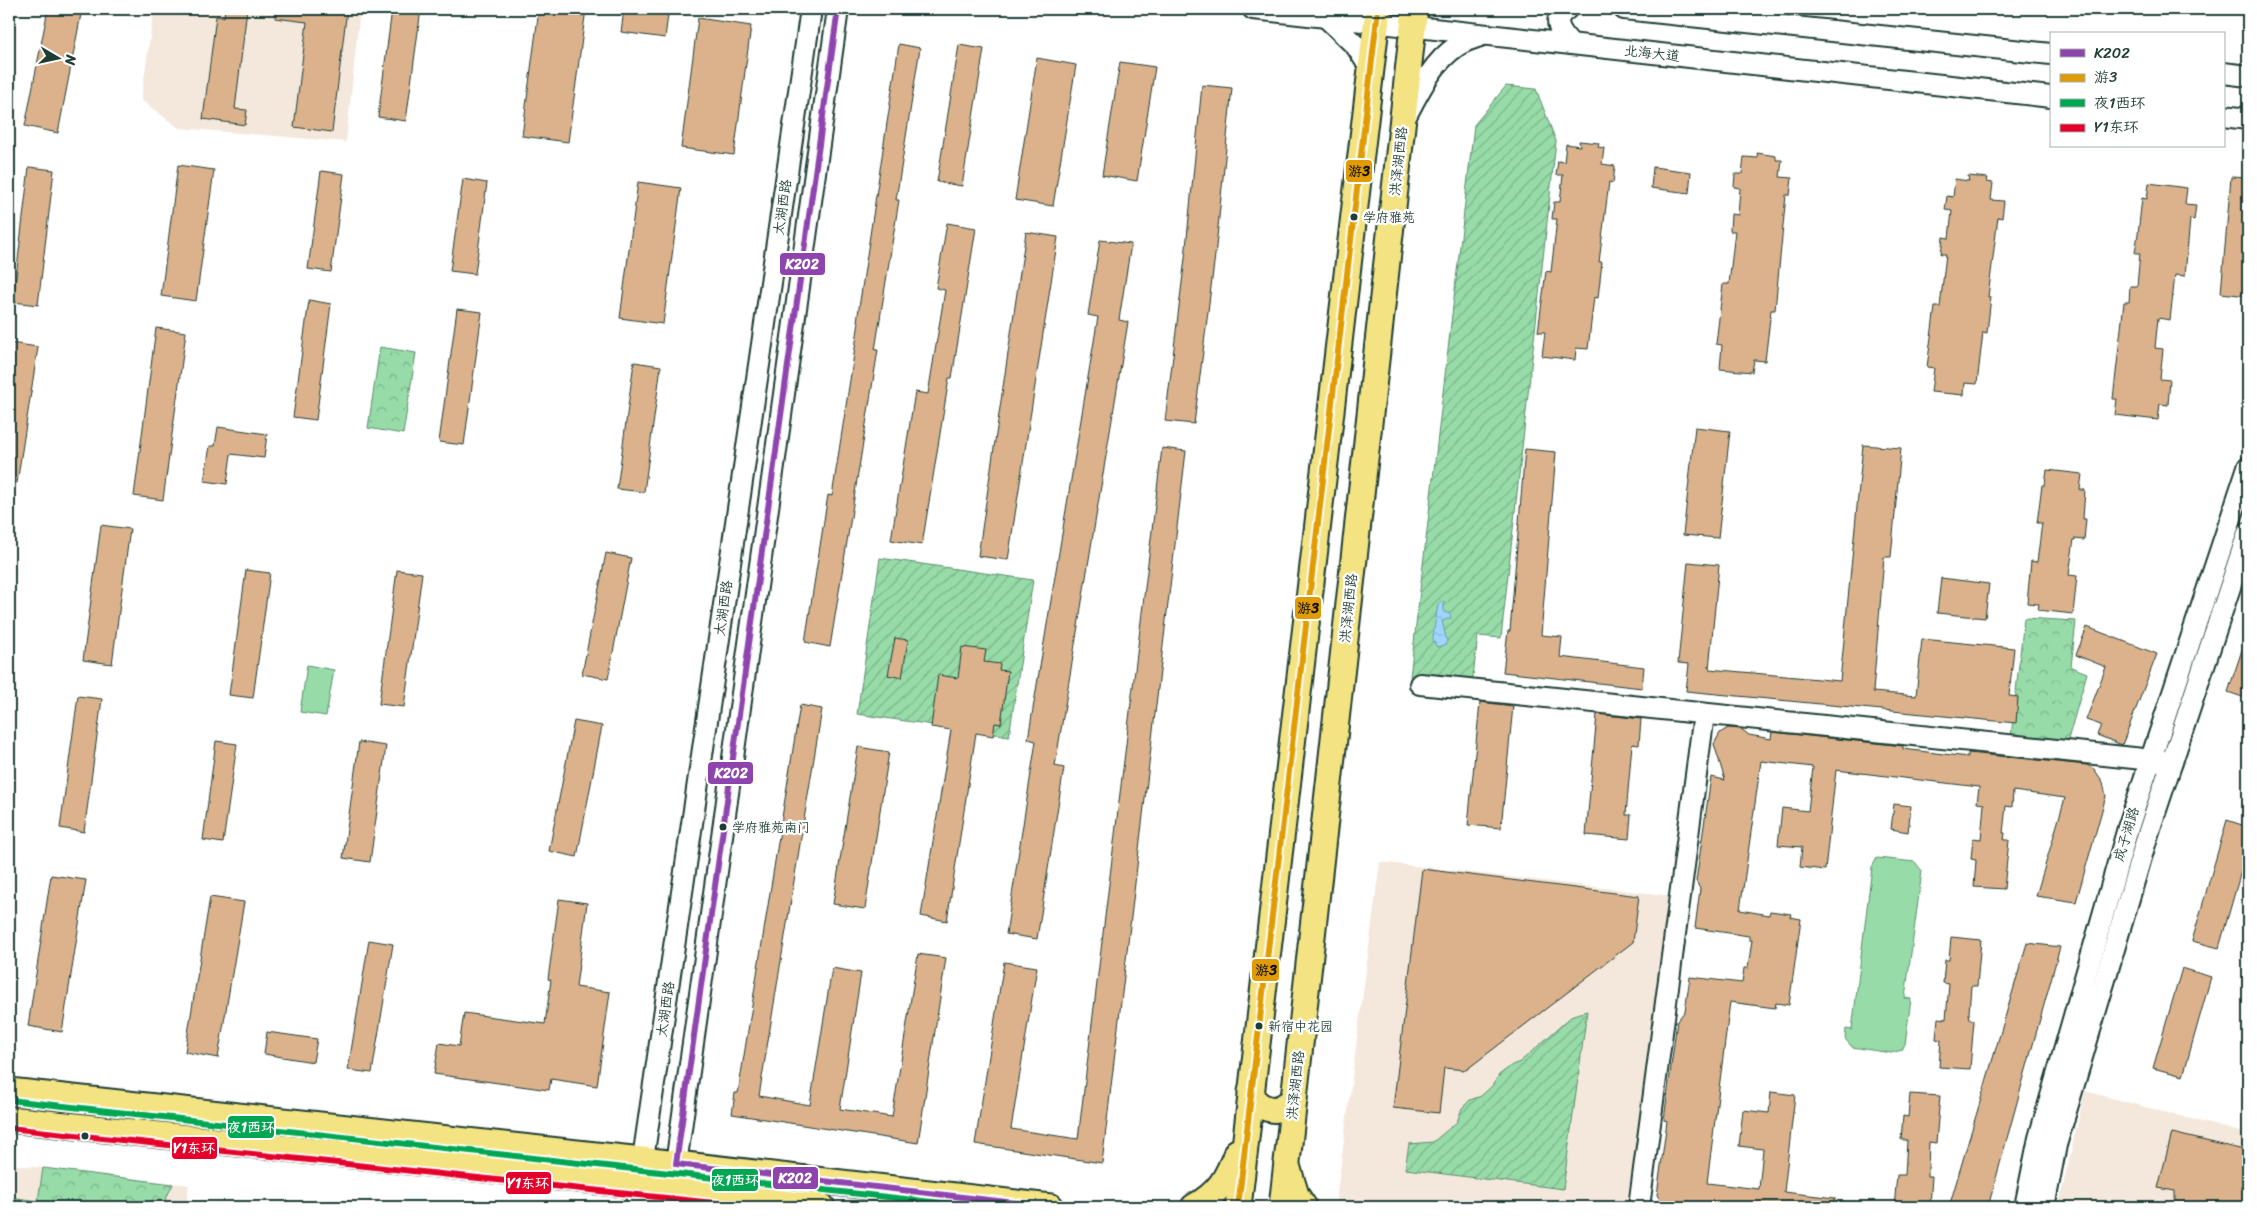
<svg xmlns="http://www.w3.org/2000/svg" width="2257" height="1216" font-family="Sriracha,'LXGW WenKai TC',sans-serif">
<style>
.built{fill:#f4e8dc}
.grass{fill:#97dca8;stroke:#5b8c6e}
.forest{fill:url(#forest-crowns);stroke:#5b8c6e}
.garden{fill:url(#garden-furrows);stroke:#5b8c6e}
.water{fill:url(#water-ripples);stroke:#6c98ad}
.building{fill:#dbb28c;stroke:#1f3d34}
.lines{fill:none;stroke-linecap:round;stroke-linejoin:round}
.minor-casing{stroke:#1f3d34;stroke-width:24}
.major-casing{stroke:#1f3d34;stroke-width:29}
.minor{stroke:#fff;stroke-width:20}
.major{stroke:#f4e382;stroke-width:25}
.bus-1-casing{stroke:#fff;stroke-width:10}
.bus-2-casing{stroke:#fff;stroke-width:10}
.bus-3-casing{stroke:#fff;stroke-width:10}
.bus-4-casing{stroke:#fff;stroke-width:10}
.bus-1{stroke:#8e44ad;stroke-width:6}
.bus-2{stroke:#e19c05;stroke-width:6}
.bus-3{stroke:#00a651;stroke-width:6}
.bus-4{stroke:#e4002b;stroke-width:6}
.bus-dot{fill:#1f3d34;stroke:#fff;stroke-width:2}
.labels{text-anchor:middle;stroke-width:4.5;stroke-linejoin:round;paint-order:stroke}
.bus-label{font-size:13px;fill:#1f3d34;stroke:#fff;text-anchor:start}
.street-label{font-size:14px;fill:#1f3d34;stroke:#fff}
.line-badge{stroke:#fff;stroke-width:2}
.badge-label{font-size:14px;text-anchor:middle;font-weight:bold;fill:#fff}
.pale-badge-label{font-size:14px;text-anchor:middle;font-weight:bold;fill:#111}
</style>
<defs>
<pattern id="forest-crowns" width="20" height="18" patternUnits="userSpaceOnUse" patternTransform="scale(1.25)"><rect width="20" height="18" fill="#97dca8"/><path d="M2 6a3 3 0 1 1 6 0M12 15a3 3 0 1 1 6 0" fill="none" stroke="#7bb48a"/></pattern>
<pattern id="garden-furrows" width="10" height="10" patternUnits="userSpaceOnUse" patternTransform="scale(1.25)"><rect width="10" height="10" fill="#97dca8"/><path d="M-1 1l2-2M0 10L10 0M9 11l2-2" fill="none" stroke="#7bb48a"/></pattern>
<pattern id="water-ripples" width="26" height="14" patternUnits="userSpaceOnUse" patternTransform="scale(1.25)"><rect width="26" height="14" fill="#9fd5fe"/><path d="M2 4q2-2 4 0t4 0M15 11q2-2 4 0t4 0" fill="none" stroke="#88b8da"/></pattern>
</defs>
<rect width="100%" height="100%" fill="#fff"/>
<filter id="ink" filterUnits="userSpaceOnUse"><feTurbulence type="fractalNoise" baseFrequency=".02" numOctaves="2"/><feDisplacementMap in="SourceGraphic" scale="10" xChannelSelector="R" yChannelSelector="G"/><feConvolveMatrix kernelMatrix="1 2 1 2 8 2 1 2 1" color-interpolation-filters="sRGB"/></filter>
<g filter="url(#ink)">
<g class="built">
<path d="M154,9H360L346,142L179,128L141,100Z"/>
<path d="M1380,862L1673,896L1631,1207H1398L1336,1201Z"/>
<path d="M2085,1091L2248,1134V1207H2058Z"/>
<path d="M9,1164L189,1185L186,1207H9Z"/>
</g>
<g class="grass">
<path d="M307,665L334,670L326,716L300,712Z"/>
<path d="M1877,858L1915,862L1922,871L1905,998L1911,999L1905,1044L1902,1050L1891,1053L1852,1047L1845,1039L1846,1029L1852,1030L1872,867Z"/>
</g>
<g class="forest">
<path d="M380,347L416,353L403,434L368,428Z"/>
<path d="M2024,618L2076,621L2071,667L2087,673L2067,743L2011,737Z"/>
<path d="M43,1168L165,1183L173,1184L162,1207H9V1197L38,1201Z"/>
</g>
<g class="garden">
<path d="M1506,86L1536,89L1556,141L1501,638L1478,636L1472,684L1410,677L1474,125Z"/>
<path d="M880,558L1033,580L1009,736L857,714Z"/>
<path d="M1587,1011L1563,1189L1405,1169L1409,1144L1433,1142L1457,1122L1462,1108L1470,1100L1481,1096L1492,1086L1499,1075L1512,1065L1520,1062L1573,1015Z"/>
</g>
<path class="water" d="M1444,602V612L1450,614L1451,618L1442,621L1447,642L1445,645L1437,647L1433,640C1433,635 1437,606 1439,603Z"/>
<g class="building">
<path d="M48,9H82L58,133L25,126Z"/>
<path d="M225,9H247L235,109L247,110L245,125L203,119L216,16L224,17Z"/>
<path d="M275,9H347L332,132L294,127L307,22L275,18Z"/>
<path d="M392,9H421L406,121L378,117Z"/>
<path d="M539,9H586L568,142L522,136Z"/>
<path d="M624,9L668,15L665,38L621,32Z"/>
<path d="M698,18L751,26L734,155L681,148Z"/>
<path d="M899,44L920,48L896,200H899L875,350H878L830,647L805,642L828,495L832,496L859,322L857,321Z"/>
<path d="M959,45L984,49L962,186L937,182Z"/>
<path d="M1037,58L1076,65L1053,206L1015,200Z"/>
<path d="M1120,62L1155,67L1137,181L1102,175Z"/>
<path d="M1202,85L1232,88L1216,247L1194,424L1165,421L1185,258Z"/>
<path d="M1579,141L1599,143L1598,147L1604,148L1602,164L1615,166L1613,183L1609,182L1599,262H1602L1598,298L1594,297L1588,349L1576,348L1575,360L1542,356L1545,332H1538L1546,271L1551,272L1557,219H1552L1554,202H1560L1563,175H1556L1558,161L1564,162L1566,144L1580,146Z"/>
<path d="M1757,153L1776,156V160H1782L1780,177L1792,178L1790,195H1786L1775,310H1771L1765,361L1754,360L1752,372L1720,369L1722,345L1716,344L1723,284H1729L1735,231H1730L1731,214L1738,215L1740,188L1734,187L1735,174H1742L1744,157L1758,158Z"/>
<path d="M178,165L214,170L196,301L161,296Z"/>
<path d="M29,167L54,170L38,305L13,302Z"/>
<path d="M1653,167L1691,172L1689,193L1651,188Z"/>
<path d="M321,171L344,174L331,272L308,269Z"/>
<path d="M1968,176L1988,178L1987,182L1993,183L1991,200L2004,201L2002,218L1998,217L1988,297H1991L1987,333L1983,332L1977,384L1965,383L1964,395L1931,392L1934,368L1927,367L1935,307H1940L1946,254H1941L1943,237L1949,238L1952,211L1945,210L1947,196L1953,197L1955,179L1969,181Z"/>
<path d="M2231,177L2248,178V296L2221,293Z"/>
<path d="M463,179L487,183L475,274L450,271Z"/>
<path d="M638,182L681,188L663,324L620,318Z"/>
<path d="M2149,183L2187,188L2185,204L2196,205L2194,220L2190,219L2185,276L2175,275L2170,320L2158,318L2155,348L2163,349L2160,379L2170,380L2168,405L2160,404L2158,420L2115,415L2117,399H2113L2124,302H2129L2130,286H2137L2140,253H2135L2138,234L2142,198L2147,199Z"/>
<path d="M947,223L976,228L952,378H949L922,545L891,540L915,392L928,394L945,290L936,288Z"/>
<path d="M1026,232L1058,237L1008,560L978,556Z"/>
<path d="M1100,240L1131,244L1119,320L1128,322L1055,766L1064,768L1037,939L1006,934L1036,741L1028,739L1098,317L1088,315Z"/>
<path d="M309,300L331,304L316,420L293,417Z"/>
<path d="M457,309L482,312L464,445L439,442Z"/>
<path d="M156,328L186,332L163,500L134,496Z"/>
<path d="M10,343L38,347L17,483L9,482V354Z"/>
<path d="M634,362L661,366L644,492L617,489Z"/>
<path d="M218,427L267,434L264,458L231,454L227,484L204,481L210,446H215Z"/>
<path d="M1695,427L1730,431L1718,538L1683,535Z"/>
<path d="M1863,445L1901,448L1891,557H1884L1873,692L1916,696L1922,639L2014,648L2009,696L2018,697L2016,723L1686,691L1689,664L1678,663L1688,562L1719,565L1709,669L1840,681Z"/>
<path d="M1162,448L1186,451L1102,1163L975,1144L1004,962L1037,967L1011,1129L1078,1139Z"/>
<path d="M1525,449L1556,452L1541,635L1562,637L1560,657L1644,667L1642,688L1503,672L1508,631H1510Z"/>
<path d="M2047,470L2082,474L2080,490H2085L2083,519H2086L2084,540L2074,539L2069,575L2077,576L2073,614L2038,610L2039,604L2027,603L2031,561L2037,562L2042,523H2037L2042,485H2045Z"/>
<path d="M101,525L130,529L112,664L83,660Z"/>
<path d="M606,553L631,558L608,679L582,674Z"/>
<path d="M246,570L270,573L253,698L229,695Z"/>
<path d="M397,570L422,573L404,707L379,704Z"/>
<path d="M1941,578L1989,584L1985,618L1937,613Z"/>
<path d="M2087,627L2157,654L2122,745L2097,735L2101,725L2086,720L2106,667L2076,655Z"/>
<path d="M895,638L908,640L902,678L888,675Z"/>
<path d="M2246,638H2248V699L2228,692Z"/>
<path d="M962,647L986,650L984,662L1000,664L999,670L1008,671L1001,724L995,723L993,736L976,733L947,921L921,916L951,730L931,727L938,675L958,678Z"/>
<path d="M78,696L102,699L84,832L60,828Z"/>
<path d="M1480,702L1513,706L1501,828L1468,825Z"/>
<path d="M800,705L822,709L759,1096L810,1105L832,968L861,973L840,1109L892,1117L918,954L946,958L918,1143L732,1114L735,1093H738Z"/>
<path d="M1597,714L1641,719L1639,745L1632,744L1626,815H1631L1629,839L1586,835Z"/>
<path d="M574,721L602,726L577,857L549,851Z"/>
<path d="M1728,728L1741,729L1749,735L1771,739L1772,732L1903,746V749L1968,757V753L2087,765L2094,769L2103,782L2106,796L2076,902L2036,896L2065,798L2013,791L2012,807L2006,806L2003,833H2005L2004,840H2009L2004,889L1974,887L1976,860L1971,859L1973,838L1981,839L1984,804L1977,803L1979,787L1836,770L1825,870L1800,867L1802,847L1778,845L1782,808L1808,811L1813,767L1761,761L1740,910L1769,915L1770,911L1791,914L1790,917L1801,919L1789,1005L1776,1003L1775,1008L1730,1002L1707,1183L1759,1189L1763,1149L1739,1146L1743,1110L1769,1113L1771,1092L1795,1095L1784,1192L1835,1198V1207H1705L1686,1205L1684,1207H1665L1657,1195L1667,1121L1664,1120L1677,1021L1685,1011L1690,977L1742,983L1744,968H1748L1752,940H1749V936L1695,928L1700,889L1696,881L1711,777L1725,780L1714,744L1720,733Z"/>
<path d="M216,741L237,744L223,843L203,840Z"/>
<path d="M359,742L386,746L370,862L343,858Z"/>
<path d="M858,747L889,752L865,909L833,904Z"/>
<path d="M1894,804L1911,806L1908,832L1891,829Z"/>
<path d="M2227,820L2248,827V847L2219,948L2192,941Z"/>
<path d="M1422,869L1639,896L1633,942L1466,1070L1444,1068L1439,1113L1393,1108Z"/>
<path d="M51,875L86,880L62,1032L28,1026Z"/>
<path d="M210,897L244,902L218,1058L185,1052Z"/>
<path d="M559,899L587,903L576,987L610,992L597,1086L551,1079L549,1090L434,1074L439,1043L459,1046L464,1013L545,1024L551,980L548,979Z"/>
<path d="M1951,937L1981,940L1977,986H1971L1969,1013L1970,1019L1974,1020L1970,1069L1939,1067L1941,1040L1936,1039L1938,1018L1946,1019L1949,984L1943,983L1945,960H1949Z"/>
<path d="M369,940L393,944L372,1073L348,1070Z"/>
<path d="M2027,943L2060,947L1988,1207H1949Z"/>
<path d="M2182,968L2211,977L2183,1076L2153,1068Z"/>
<path d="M267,1032L317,1039L313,1062L264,1054Z"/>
<path d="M1910,1094L1940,1096L1936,1143L1929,1142L1928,1170V1176H1932L1930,1207H1894L1897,1175H1905L1907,1140H1901L1903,1116L1908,1117Z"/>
<path d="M2172,1133L2248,1151V1207H2175V1191L2158,1188Z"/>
</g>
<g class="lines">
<defs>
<g id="minor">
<path d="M1253,9L2051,97"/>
<path d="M1567,9C1550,20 1561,33 1571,44"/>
<path d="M1624,9L2051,54"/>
<path d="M1326,17L1356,46L1371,69"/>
<path d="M2223,73L2248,76"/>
<path d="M1406,116C1419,91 1433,62 1457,46C1464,41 1475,38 1483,35"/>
<path d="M2223,116L2248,119"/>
<path d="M1420,684L2172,762"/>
<path d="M636,1207L811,9"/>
<path d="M670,1207L838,9"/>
<path d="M1639,1207L1704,714"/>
<path d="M2025,1207L2039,1138L2128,828L2248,467"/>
<path d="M2044,1207L2056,1145L2148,834L2248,533"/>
</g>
<g id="major">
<path d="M9,1091L642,1160L1051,1207"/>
<path d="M1251,1092L1256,1103C1272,1113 1280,1111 1294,1099"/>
<path d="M9,1119L672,1189L822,1207"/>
<path d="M1288,1169L1296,1195L1304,1207"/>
<path d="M1194,1207C1219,1193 1227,1179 1237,1152"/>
<path d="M1238,1207L1378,9"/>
<path d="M1282,1207L1415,9"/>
</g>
</defs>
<use href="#minor" class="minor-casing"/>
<use href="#major" class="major-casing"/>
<use href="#minor" class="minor"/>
<use href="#major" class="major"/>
<defs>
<path id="bus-1" d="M838,9L676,1164L1051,1207"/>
<path id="bus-2" d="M1238,1207L1378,9"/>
<path id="bus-3" d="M9,1100L977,1207"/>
<path id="bus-4" d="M9,1128L751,1207"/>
</defs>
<use href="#bus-1" class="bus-1-casing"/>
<use href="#bus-2" class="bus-2-casing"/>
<use href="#bus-3" class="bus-3-casing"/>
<use href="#bus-4" class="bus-4-casing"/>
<use href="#bus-1" class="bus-1"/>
<use href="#bus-2" class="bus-2"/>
<use href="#bus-3" class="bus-3"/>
<use href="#bus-4" class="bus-4"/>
</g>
</g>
<g class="bus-dot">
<circle cx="1354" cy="217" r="4.5"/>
<circle cx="723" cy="827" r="4.5"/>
<circle cx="1259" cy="1026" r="4.5"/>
<circle cx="85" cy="1136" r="4.5"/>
</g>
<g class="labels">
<g class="bus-label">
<text x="1363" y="222">学府雅苑</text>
<text x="732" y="832">学府雅苑南门</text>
<text x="1268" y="1031">新宿中花园</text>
</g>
<g class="street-label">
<text transform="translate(1652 53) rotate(6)" y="5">北海大道</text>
<text transform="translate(1398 161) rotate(-84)" y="5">洪泽湖西路</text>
<text transform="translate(782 207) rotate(-82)" y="5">太湖西路</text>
<text transform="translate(723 608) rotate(-82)" y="5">太湖西路</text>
<text transform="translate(1348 608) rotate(-84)" y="5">洪泽湖西路</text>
<text transform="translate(2126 834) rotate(-73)" y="5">成子湖路</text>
<text transform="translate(665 1009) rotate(-82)" y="5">太湖西路</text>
<text transform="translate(1295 1085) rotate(-84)" y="5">洪泽湖西路</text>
</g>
</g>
<g class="line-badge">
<rect x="1345" y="159" width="28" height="24" rx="5" fill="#e19c05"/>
<rect x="779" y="252" width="47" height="24" rx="5" fill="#8e44ad"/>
<rect x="1294" y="596" width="28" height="24" rx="5" fill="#e19c05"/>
<rect x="707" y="761" width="47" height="24" rx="5" fill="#8e44ad"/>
<rect x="1251" y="958" width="29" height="24" rx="5" fill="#e19c05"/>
<rect x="227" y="1115" width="48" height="24" rx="5" fill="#00a651"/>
<rect x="171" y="1136" width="47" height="24" rx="5" fill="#e4002b"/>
<rect x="772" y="1166" width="47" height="24" rx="5" fill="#8e44ad"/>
<rect x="711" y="1168" width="48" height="24" rx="5" fill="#00a651"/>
<rect x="505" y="1171" width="47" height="24" rx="5" fill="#e4002b"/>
</g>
<g class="badge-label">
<text x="802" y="269">K202</text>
<text x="731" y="778">K202</text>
<text x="251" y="1132">夜1西环</text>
<text x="194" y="1153">Y1东环</text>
<text x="795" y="1183">K202</text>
<text x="735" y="1185">夜1西环</text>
<text x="528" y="1188">Y1东环</text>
</g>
<g class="pale-badge-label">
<text x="1359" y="176">游3</text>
<text x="1308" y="613">游3</text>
<text x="1266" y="975">游3</text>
</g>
<rect width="2257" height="1216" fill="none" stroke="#fff" stroke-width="30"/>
<rect x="15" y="15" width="2227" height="1186" fill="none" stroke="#1f3d34" stroke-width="2" filter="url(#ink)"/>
<rect x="2050" y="32" width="175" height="115" fill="#ffffff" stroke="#a5b1ae"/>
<rect x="2060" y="49" width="25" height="8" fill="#8e44ad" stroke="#a5b1ae"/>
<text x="2094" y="58" font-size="15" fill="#1f3d34">K202</text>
<rect x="2060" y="74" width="25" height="8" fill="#e19c05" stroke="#a5b1ae"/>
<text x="2094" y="82" font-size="15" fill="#1f3d34">游3</text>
<rect x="2060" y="99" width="25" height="8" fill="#00a651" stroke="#a5b1ae"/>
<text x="2094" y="108" font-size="15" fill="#1f3d34">夜1西环</text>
<rect x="2060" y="124" width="25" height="8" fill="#e4002b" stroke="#a5b1ae"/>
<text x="2094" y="132" font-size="15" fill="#1f3d34">Y1东环</text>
<g transform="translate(58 58) rotate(99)" stroke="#ffffff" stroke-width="4" paint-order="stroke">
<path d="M0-4L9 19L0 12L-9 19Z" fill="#1f3d34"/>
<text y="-8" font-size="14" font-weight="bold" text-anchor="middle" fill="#1f3d34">N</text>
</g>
</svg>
